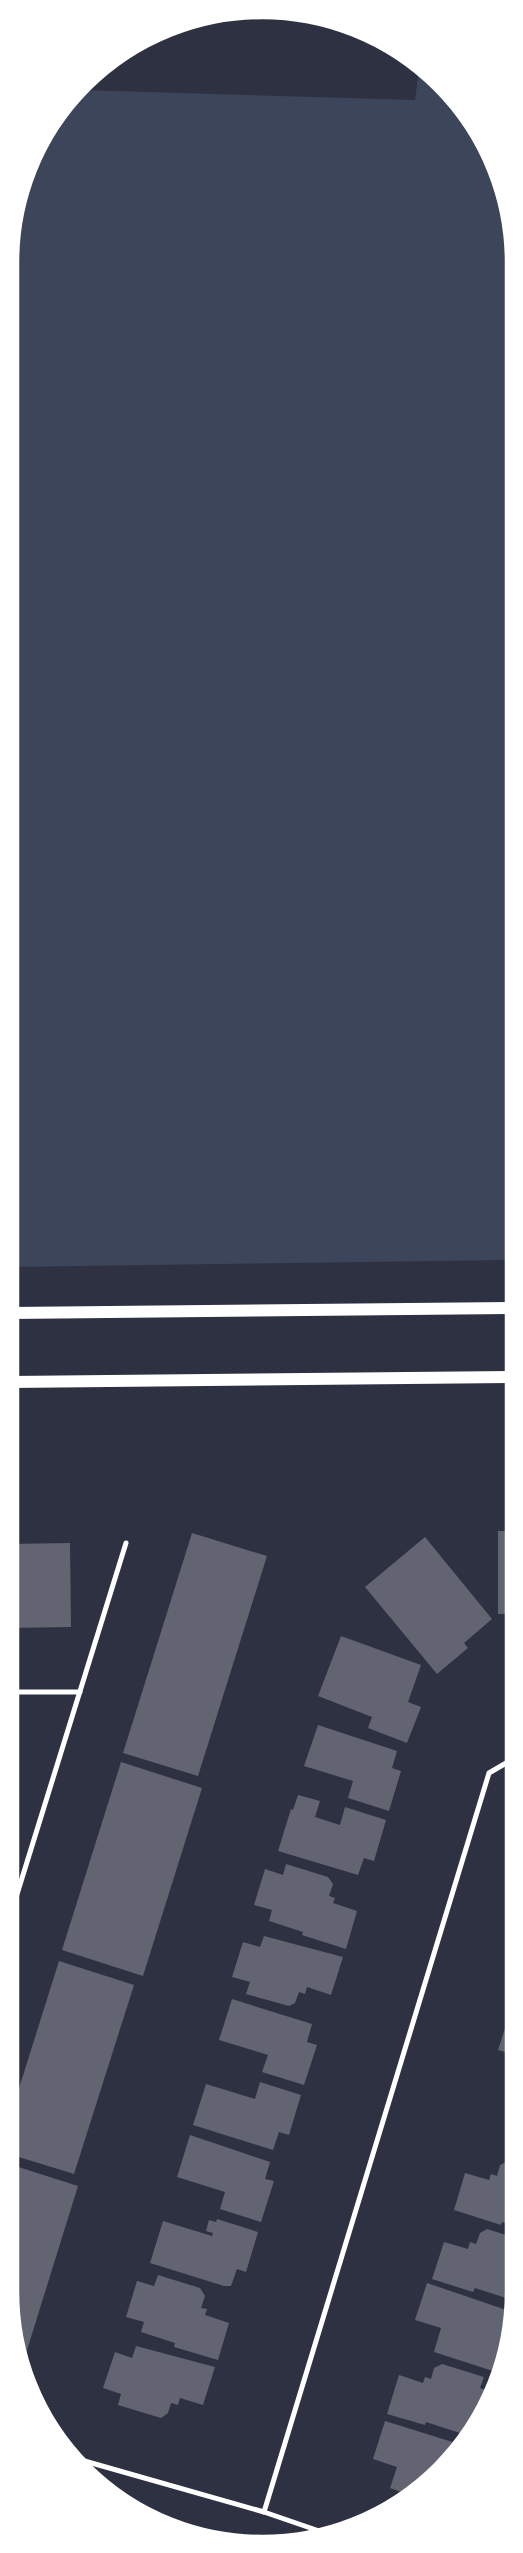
<svg xmlns="http://www.w3.org/2000/svg" width="523" height="2553" font-family="'Archivo Narrow',sans-serif">
<style>
.green{fill:#3c4559}
.building{fill:#626471}
.lines{fill:none;stroke-linecap:round;stroke-linejoin:round}
.minor{stroke:#fff;stroke-width:5}
.primary{stroke:#fff;stroke-width:12}
.rim{fill:none;stroke:#fff;stroke-width:2.5}
</style>
<rect width="100%" height="100%" fill="#2d3142"/>
<path class="green" d="M419,68L440,83L488,150L514,245L513,1260L10,1267L11,229L42,135L82,90L415,100Z"/>
<g class="building">
<rect x="498" y="1531" width="15" height="83"/>
<path d="M192,1533L267,1556L198,1776L123,1753Z"/>
<path d="M425,1537L492,1619L464,1643L468,1648L437,1674L365,1587Z"/>
<path d="M70,1543L71,1627L9,1628L10,1544Z"/>
<path d="M341,1636L421,1665L408,1702L421,1707L407,1743L368,1728L372,1717L318,1696Z"/>
<path d="M318,1725L397,1751L392,1768L401,1771L389,1811L348,1798L353,1781L304,1766Z"/>
<path d="M121,1762L202,1788L143,1976L62,1950Z"/>
<path d="M298,1795L320,1801L315,1817L340,1825L345,1807L386,1820L374,1861L364,1858L358,1875L278,1851L291,1809L293,1810Z"/>
<path d="M286,1864L328,1877L333,1884L329,1896L335,1898L333,1903L357,1911L346,1949L302,1935L303,1932L269,1921L272,1910L254,1905L265,1869L283,1875Z"/>
<path d="M264,1936L343,1957L331,1995L307,1987L305,1994L299,1992L295,2003L289,2006L246,1994L250,1982L232,1977L243,1942L260,1947Z"/>
<path d="M59,1961L134,1985L74,2174L9,2154V2120Z"/>
<path d="M232,1999L312,2024L307,2042L317,2045L304,2085L262,2072L268,2055L219,2040Z"/>
<path d="M510,2013H512V2054L498,2050Z"/>
<path d="M260,2082L301,2095L289,2135L279,2132L273,2150L193,2125L206,2084L255,2099Z"/>
<path d="M190,2135L270,2162L265,2179L274,2181L261,2222L220,2209L225,2192L177,2177Z"/>
<path d="M512,2148V2226L502,2222L501,2225L454,2210L465,2173L489,2180L491,2174L497,2176L500,2165L508,2161Z"/>
<path d="M9,2164L78,2186L23,2363L9,2292Z"/>
<path d="M217,2219L258,2232L246,2272L237,2269L231,2286H224L150,2263L163,2221L212,2236L213,2233L206,2231L209,2220L216,2222Z"/>
<path d="M487,2229L512,2237V2300L475,2288L473,2292L432,2279L444,2242L468,2249L470,2242L476,2244L480,2233Z"/>
<path d="M158,2275L200,2288L205,2296L201,2308L207,2309L205,2315L229,2323L218,2360L174,2347L175,2343L141,2332L144,2322L126,2317L137,2281L154,2286Z"/>
<path d="M427,2283L512,2312V2324L496,2372L434,2352L441,2328L415,2320Z"/>
<path d="M136,2346L215,2367L203,2405L180,2398L178,2405L171,2403L168,2413L161,2418L118,2405L121,2394L103,2388L115,2352L132,2358Z"/>
<path d="M442,2364L484,2377L480,2388L489,2391L481,2418L475,2425L470,2423L466,2435L426,2422L425,2425L387,2414L399,2375L423,2383L425,2377L431,2379L434,2368Z"/>
<path d="M385,2421L459,2444L428,2482L407,2494L390,2488L397,2467L373,2459Z"/>
</g>
<g class="lines">
<g class="minor">
<path d="M9,1692H80"/>
<path d="M9,1920L126,1543"/>
<path d="M74,2458L264,2512L325,2533"/>
<path d="M264,2512L489,1773L513,1759"/>
</g>
<g class="primary">
<path d="M10,1313L513,1308"/>
<path d="M10,1382L513,1377"/>
</g>
</g>
<path d="M0 0H523V2553H0ZM262 18H262A244 244 0 0 1 506 262V2292A244 244 0 0 1 262 2536H262A244 244 0 0 1 18 2292V262A244 244 0 0 1 262 18Z" fill="#fff" fill-rule="evenodd"/>
<path class="rim" d="M262 18H262A244 244 0 0 1 506 262V2292A244 244 0 0 1 262 2536H262A244 244 0 0 1 18 2292V262A244 244 0 0 1 262 18Z"/>
</svg>
